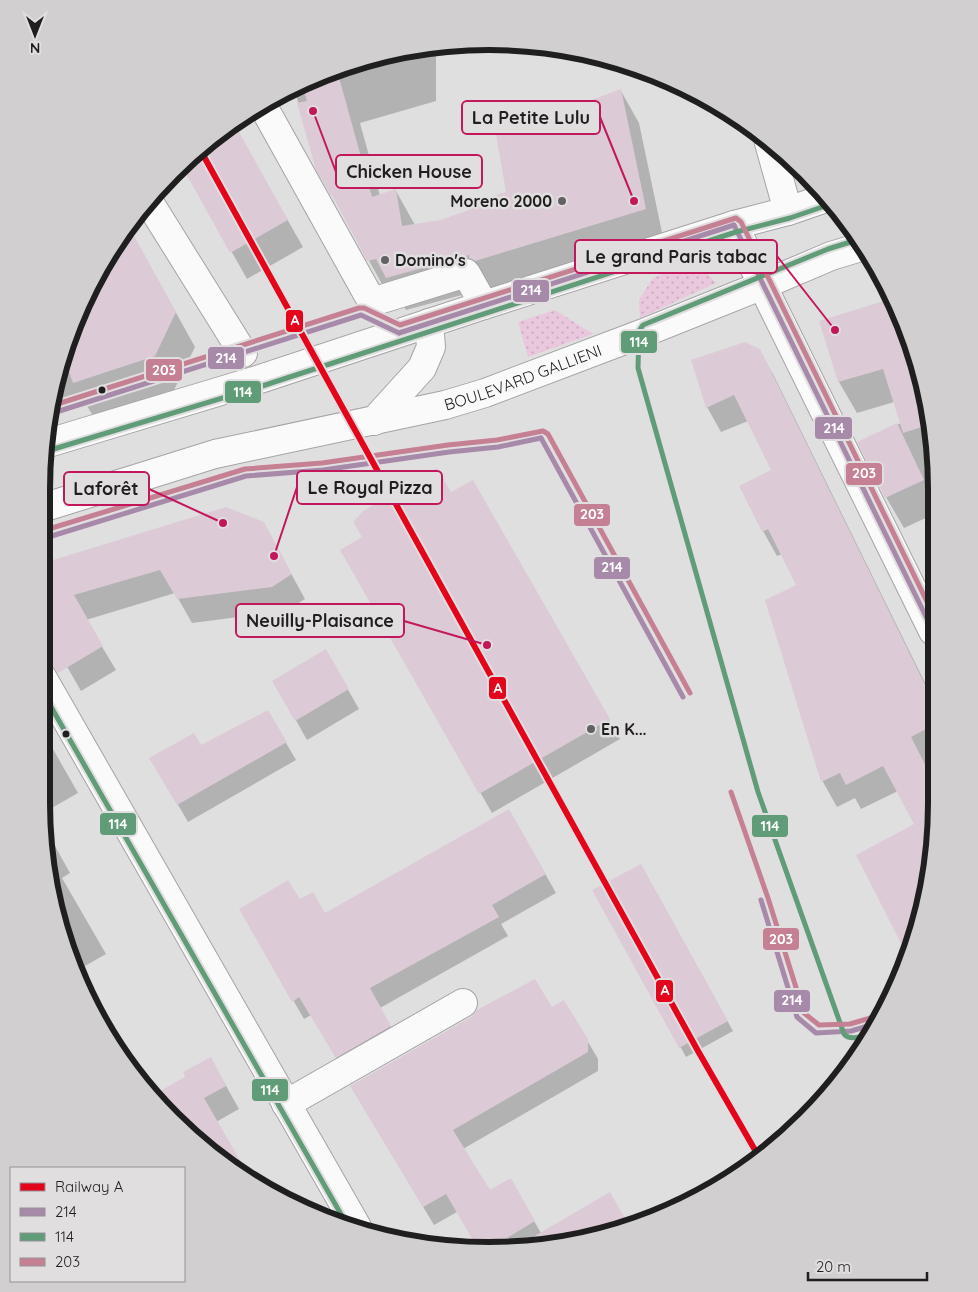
<svg xmlns="http://www.w3.org/2000/svg" width="978" height="1292" font-family="Quicksand,sans-serif">
<style>
.grass{fill:url(#grass-dots)}
.shadow{fill:#0003}
.building{fill:#dccbd6}
.lines{fill:none;stroke-linecap:round;stroke-linejoin:round}
.street-casing{stroke:#a5a4a5;stroke-width:30}
.primary-casing{stroke:#a5a4a5;stroke-width:30}
.street{stroke:#fafafa;stroke-width:28}
.primary{stroke:#fafafa;stroke-width:28}
.bus-1-casing{stroke:#e1dee0;stroke-width:9}
.bus-2-casing{stroke:#e1dee0;stroke-width:9}
.bus-3-casing{stroke:#e1dee0;stroke-width:9}
.bus-1{stroke:#a789aa;stroke-width:5}
.bus-2{stroke:#619c78;stroke-width:5}
.bus-3{stroke:#c68093;stroke-width:5}
.rail-1-casing{stroke:#e1dee0;stroke-width:10}
.rail-1{stroke:#e3051c;stroke-width:6}
.poi-dot{fill:#636263;stroke:#e1dee0;stroke-width:2}
.bus-dot{fill:#201f1f;stroke:#e1dee0;stroke-width:2}
.labels{text-anchor:middle;stroke-width:5;stroke-linejoin:round;paint-order:stroke}
.poi-label{font-size:16px;font-weight:bold;fill:#201f1f;stroke:#e1dee0;text-anchor:start}
.street-label{font-size:16px;fill:#201f1f;stroke:#e1dee0}
.rim{fill:none;stroke:#201f1f;stroke-width:6}
.leader{fill:none;stroke:#c2185b;stroke-width:2}
.callout-dot{fill:#c2185b;stroke:#e1dee0;stroke-width:2}
.callout{fill:#e1dee0;stroke:#c2185b;stroke-width:2}
.callout-label{font-size:18px;text-anchor:middle;font-weight:bold;fill:#201f1f}
.line-badge{stroke:#e1dee0;stroke-width:2}
.badge-label{font-size:14px;text-anchor:middle;font-weight:bold;fill:#fff}
</style>
<defs>
<pattern id="grass-dots" width="8" height="8" patternUnits="userSpaceOnUse" patternTransform="scale(1.25)"><rect width="8" height="8" fill="#e9c7dc"/><path d="M2 2h.1M6 6h.1" fill="none" stroke="#c8aabc" stroke-width="1.8" stroke-linecap="round"/></pattern>
</defs>
<rect width="100%" height="100%" fill="#e0dfe0"/>
<g class="grass">
<path d="M664,273L708,274L716,283L640,318L639,300L653,278Z"/>
<path d="M555,310L593,334L528,357L518,322Z"/>
</g>
<g class="shadow">
<path d="M436,47V101L360,123L380,196L396,191L415,225L440,221L471,211L507,193L522,111L529,125L621,91L639,123L664,242L495,293L488,288L406,310L395,291L387,293L318,169L294,88L317,75L401,50Z"/>
<path d="M221,135L250,154L303,247L247,279L185,169Z"/>
<path d="M128,226L195,347L174,390L93,416L87,406L49,418L57,373L88,291Z"/>
<path d="M891,300L913,345L933,431V520L930,516L904,528L886,497L859,443L901,423L894,402L857,413L839,382L820,322Z"/>
<path d="M759,350L774,376L933,699V862L913,947L909,956L858,856L916,825L898,791L861,809L855,798L837,807L823,782L766,601L798,585L782,554L777,556L763,531L773,471L748,421L721,432L707,407Z"/>
<path d="M473,482L620,739L492,813L342,550Z"/>
<path d="M226,508L277,548L305,599L286,611L192,623L175,593L86,620L116,670L81,691L42,623V565Z"/>
<path d="M326,651L359,709L307,740L274,681Z"/>
<path d="M42,682L45,699L42,706L46,718L41,721Z"/>
<path d="M268,712L296,760L188,822L151,758L201,746Z"/>
<path d="M41,728L78,793L43,813L41,803Z"/>
<path d="M509,810L556,893L501,924L508,936L380,1008L401,1045L347,1076L311,1015L304,1019L241,909L299,901L324,915Z"/>
<path d="M45,828L70,873L62,878L106,954L78,970L57,919Z"/>
<path d="M641,865L733,1031L686,1057L594,891Z"/>
<path d="M564,1001L598,1059V1071L463,1149L489,1191L510,1179L545,1240L534,1247L518,1250L478,1247L457,1212L434,1225L362,1105Z"/>
<path d="M211,1059L239,1109L216,1122L235,1165L173,1120L154,1096L186,1078Z"/>
<path d="M609,1194L629,1228L576,1238L566,1219Z"/>
</g>
<g class="building">
<path d="M337,70L372,197L396,189L402,226L440,220L469,210L468,203L506,192L493,118L522,110L526,124L621,89L646,209L475,261L469,258V255L386,278L376,259L367,261L332,195L331,196L316,170L297,103L307,101L302,84L317,75Z"/>
<path d="M234,123L288,220L230,253L184,170Z"/>
<path d="M128,225L176,312L155,356L73,383L64,358V353L88,291Z"/>
<path d="M890,299L913,345L931,424L903,433L883,369L838,382L819,321Z"/>
<path d="M745,342L760,349L933,701V725L911,737L933,780V862L913,947L908,957L856,855L914,824L883,766L846,785L840,773L821,782L765,600L796,585L768,529L762,532L739,486L771,470L734,395L706,408L691,360Z"/>
<path d="M897,423L924,480L885,498L857,442Z"/>
<path d="M437,468L451,492L473,480L610,719L479,794L340,550L362,537L353,522L363,511Z"/>
<path d="M226,507L264,522L292,574L272,587L177,599L160,570L74,595L103,646L58,673L50,664L42,661V541L53,560Z"/>
<path d="M326,649L349,689L295,721L272,681Z"/>
<path d="M268,710L287,742L177,805L149,758L194,733L201,745Z"/>
<path d="M509,809L546,874L492,905L499,917L370,988L391,1026L336,1058L299,997L292,1002L239,909L288,880L300,899L313,892L325,913Z"/>
<path d="M641,864L728,1021L679,1048L592,890Z"/>
<path d="M535,979L552,1007L564,1000L588,1039V1052L453,1130L490,1190L511,1178L535,1221L490,1248L477,1247L446,1194L423,1207L350,1086L471,1017L477,1010Z"/>
<path d="M211,1057L226,1086L204,1098L248,1174L173,1120L153,1095L185,1077L183,1072Z"/>
<path d="M610,1192L630,1227L523,1249L521,1244Z"/>
</g>
<g class="lines">
<defs>
<g id="street">
<path d="M268,115L372,302L466,273L484,305"/>
<path d="M769,143L788,211"/>
<path d="M149,202L243,353"/>
<path d="M734,225L771,303L933,631"/>
<path d="M42,677L357,1227"/>
<path d="M286,1104L463,1003"/>
</g>
<g id="primary">
<path d="M374,421L422,368L431,347L429,323"/>
<path d="M45,444L254,381L484,305L734,225L788,211L826,198"/>
<path id="s1" d="M42,508L215,454L445,405L485,393L646,332L763,285L831,256L864,246"/>
</g>
</defs>
<use href="#street" class="street-casing"/>
<use href="#primary" class="primary-casing"/>
<use href="#street" class="street"/>
<use href="#primary" class="primary"/>
<defs>
<g id="bus-1">
<path d="M734,225L933,631"/>
<path d="M399,333L734,225"/>
<path d="M50,414L361,315L399,333"/>
<path d="M541,438L683,697"/>
<path d="M42,539L246,476L323,470L449,452L498,447L541,438"/>
<path d="M761,900L797,1017L816,1033L851,1031L878,1023"/>
</g>
<g id="bus-2">
<path d="M860,239L828,249L643,325L639,331L638,368L758,792L844,1034C851,1042 864,1035 873,1033"/>
<path d="M47,451L256,388L736,232L790,218L828,205"/>
<path d="M42,691L346,1223"/>
</g>
<g id="bus-3">
<path d="M51,406L359,308H364L400,325L736,218L741,222L933,614"/>
<path d="M42,531L245,469L322,463L448,445L497,440L543,431L548,434L690,693"/>
<path d="M731,792L768,898L804,1013L819,1025L850,1024L877,1016"/>
</g>
</defs>
<use href="#bus-1" class="bus-1-casing"/>
<use href="#bus-2" class="bus-2-casing"/>
<use href="#bus-3" class="bus-3-casing"/>
<use href="#bus-1" class="bus-1"/>
<use href="#bus-2" class="bus-2"/>
<use href="#bus-3" class="bus-3"/>
<defs>
<path id="rail-1" d="M202,153L698,1051L759,1157"/>
</defs>
<use href="#rail-1" class="rail-1-casing"/>
<use href="#rail-1" class="rail-1"/>
</g>
<g class="poi-dot">
<circle cx="562" cy="201" r="5"/>
<circle cx="385" cy="260" r="5"/>
<circle cx="591" cy="729" r="5"/>
</g>
<g class="bus-dot">
<circle cx="102" cy="390" r="4.5"/>
<circle cx="66" cy="734" r="4.5"/>
</g>
<g class="labels">
<g class="poi-label">
<text x="552" y="207" text-anchor="end">Moreno 2000</text>
<text x="395" y="266">Domino's</text>
<text x="601" y="735">En K...</text>
</g>
<g class="street-label">
<text dy="6" stroke="none"><textPath href="#s1" startOffset="499">BOULEVARD GALLIENI</textPath></text>
</g>
</g>
<path d="M0 0H978V1292H0ZM489 50H489A439 439 0 0 1 928 489V803A439 439 0 0 1 489 1242H489A439 439 0 0 1 50 803V489A439 439 0 0 1 489 50Z" fill="#d2cfd1" fill-rule="evenodd"/>
<path class="rim" d="M489 50H489A439 439 0 0 1 928 489V803A439 439 0 0 1 489 1242H489A439 439 0 0 1 50 803V489A439 439 0 0 1 489 50Z"/>
<path class="leader" d="M634 201L600 117M313 111L336 172M835 330L777 256M274 556L297 487M223 523L149 489M487 645L404 621"/>
<g class="callout-dot">
<circle cx="634" cy="201" r="5"/>
<circle cx="313" cy="111" r="5"/>
<circle cx="835" cy="330" r="5"/>
<circle cx="274" cy="556" r="5"/>
<circle cx="223" cy="523" r="5"/>
<circle cx="487" cy="645" r="5"/>
</g>
<g class="callout">
<rect x="462" y="101" width="138" height="33" rx="5"/>
<rect x="336" y="155" width="146" height="33" rx="5"/>
<rect x="575" y="240" width="202" height="33" rx="5"/>
<rect x="297" y="471" width="145" height="33" rx="5"/>
<rect x="64" y="472" width="85" height="33" rx="5"/>
<rect x="236" y="604" width="168" height="33" rx="5"/>
</g>
<g class="callout-label">
<text x="531" y="124">La Petite Lulu</text>
<text x="409" y="178">Chicken House</text>
<text x="676" y="263">Le grand Paris tabac</text>
<text x="370" y="494">Le Royal Pizza</text>
<text x="106" y="495">Laforêt</text>
<text x="320" y="627">Neuilly-Plaisance</text>
</g>
<g class="line-badge">
<rect x="512" y="279" width="38" height="24" rx="5" fill="#a789aa"/>
<rect x="285" y="309" width="19" height="24" rx="5" fill="#e3051c"/>
<rect x="620" y="330" width="38" height="24" rx="5" fill="#619c78"/>
<rect x="207" y="346" width="38" height="24" rx="5" fill="#a789aa"/>
<rect x="145" y="358" width="38" height="24" rx="5" fill="#c68093"/>
<rect x="224" y="380" width="38" height="24" rx="5" fill="#619c78"/>
<rect x="814" y="416" width="39" height="24" rx="5" fill="#a789aa"/>
<rect x="845" y="462" width="38" height="24" rx="5" fill="#c68093"/>
<rect x="573" y="503" width="38" height="24" rx="5" fill="#c68093"/>
<rect x="593" y="556" width="38" height="24" rx="5" fill="#a789aa"/>
<rect x="488" y="676" width="19" height="24" rx="5" fill="#e3051c"/>
<rect x="99" y="812" width="38" height="24" rx="5" fill="#619c78"/>
<rect x="751" y="814" width="38" height="24" rx="5" fill="#619c78"/>
<rect x="762" y="927" width="38" height="24" rx="5" fill="#c68093"/>
<rect x="655" y="979" width="19" height="24" rx="5" fill="#e3051c"/>
<rect x="773" y="989" width="38" height="24" rx="5" fill="#a789aa"/>
<rect x="251" y="1078" width="38" height="24" rx="5" fill="#619c78"/>
</g>
<g class="badge-label">
<text x="531" y="295">214</text>
<text x="295" y="325">A</text>
<text x="639" y="347">114</text>
<text x="226" y="363">214</text>
<text x="164" y="375">203</text>
<text x="243" y="397">114</text>
<text x="834" y="433">214</text>
<text x="864" y="478">203</text>
<text x="592" y="519">203</text>
<text x="612" y="572">214</text>
<text x="498" y="693">A</text>
<text x="118" y="829">114</text>
<text x="770" y="831">114</text>
<text x="781" y="944">203</text>
<text x="665" y="995">A</text>
<text x="792" y="1005">214</text>
<text x="270" y="1095">114</text>
</g>
<rect x="10" y="1167" width="175" height="115" fill="#e1dee0" stroke="#949293"/>
<rect x="20" y="1183" width="25" height="8" fill="#e3051c" stroke="#949293"/>
<text x="55" y="1192" font-size="15" fill="#201f1f">Railway A</text>
<rect x="20" y="1208" width="25" height="8" fill="#a789aa" stroke="#949293"/>
<text x="55" y="1217" font-size="15" fill="#201f1f">214</text>
<rect x="20" y="1233" width="25" height="8" fill="#619c78" stroke="#949293"/>
<text x="55" y="1242" font-size="15" fill="#201f1f">114</text>
<rect x="20" y="1258" width="25" height="8" fill="#c68093" stroke="#949293"/>
<text x="55" y="1267" font-size="15" fill="#201f1f">203</text>
<g transform="translate(35 35) rotate(180)" stroke="#e1dee0" stroke-width="4" paint-order="stroke">
<path d="M0-4L9 19L0 12L-9 19Z" fill="#201f1f"/>
<text y="-8" font-size="14" font-weight="bold" text-anchor="middle" fill="#201f1f">N</text>
</g>
<path d="M808 1272v8h119v-8" fill="none" stroke="#201f1f" stroke-width="2.5"/>
<text x="816" y="1272" font-size="15" fill="#201f1f" stroke="#e1dee0" stroke-width="4" paint-order="stroke">20 m</text>
</svg>
